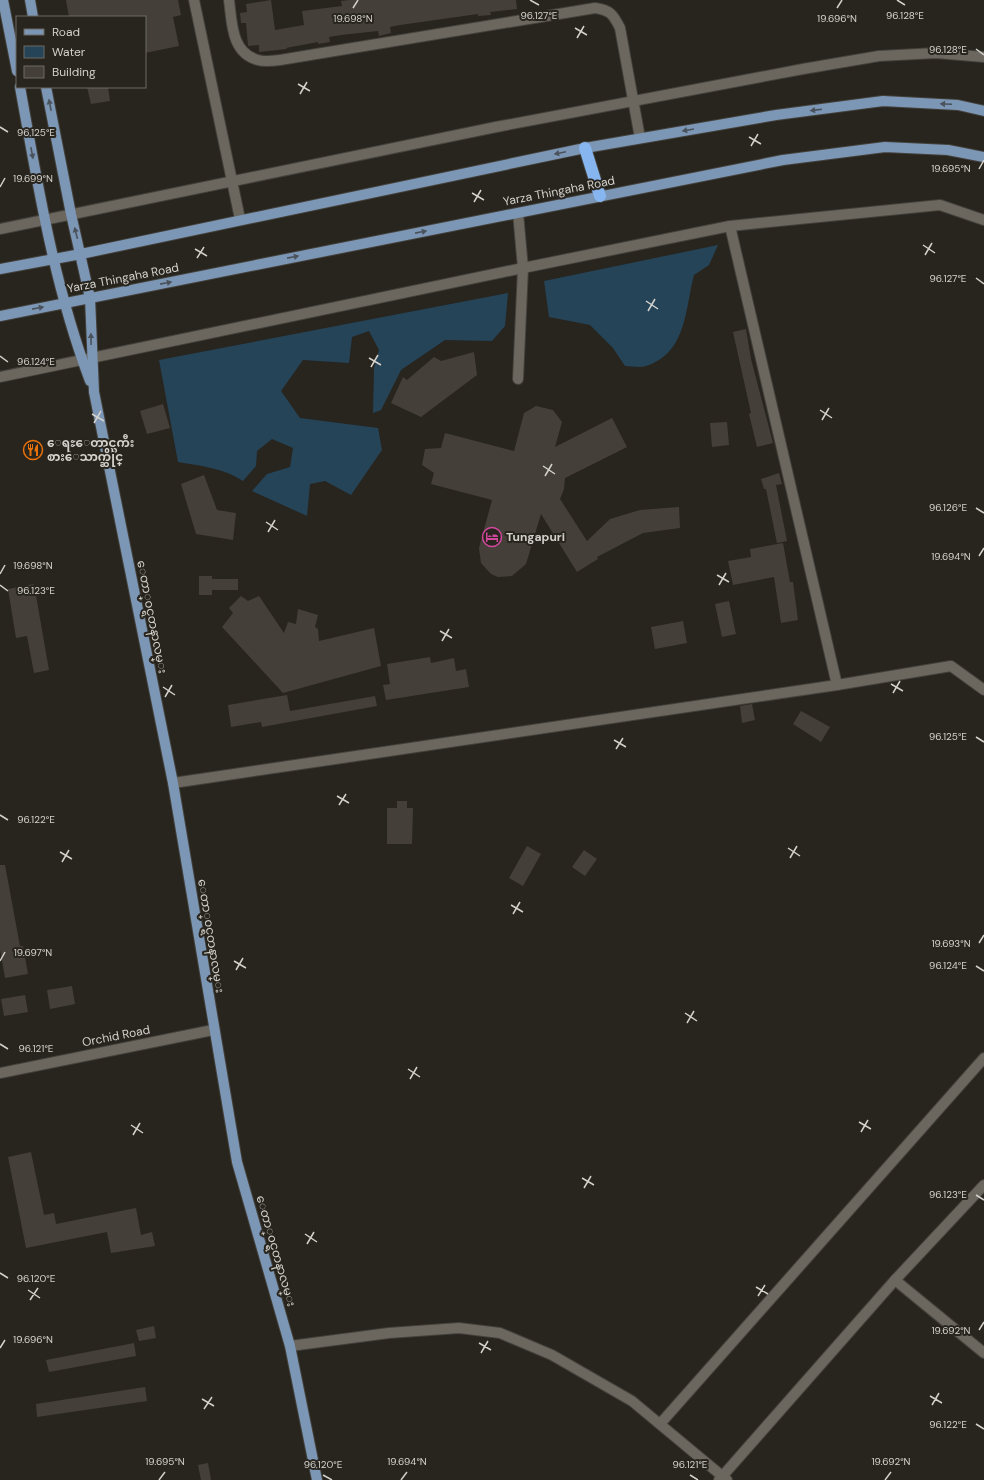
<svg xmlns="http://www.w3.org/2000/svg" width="984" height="1480" font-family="'DM Sans','Noto Sans Myanmar',sans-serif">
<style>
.water{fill:#254458}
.building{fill:#444039}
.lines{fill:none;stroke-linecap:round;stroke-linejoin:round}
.minor-casing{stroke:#43413b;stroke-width:12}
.major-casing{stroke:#43413b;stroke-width:12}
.highway-casing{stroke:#43413b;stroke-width:14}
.minor{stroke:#6b675f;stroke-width:10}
.major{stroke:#7c96b6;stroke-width:10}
.highway{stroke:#87b5f0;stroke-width:12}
.oneway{fill:#4a525b}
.ticks{fill:none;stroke:#d3d1cc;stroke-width:1.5}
.labels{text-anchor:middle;stroke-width:4;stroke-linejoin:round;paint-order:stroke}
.street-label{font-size:12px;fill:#d3d1cc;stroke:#28241e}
.poi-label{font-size:12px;font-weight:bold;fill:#d3d1cc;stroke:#28241e;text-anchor:start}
.ticks-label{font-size:10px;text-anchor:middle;fill:#d3d1cc;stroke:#28241e;stroke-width:4;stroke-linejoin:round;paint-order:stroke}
</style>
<rect width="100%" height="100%" fill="#28241e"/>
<g class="water">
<path d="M718,245L709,265L694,275C685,309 687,353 646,366C640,368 631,366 625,366L613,348L590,325L549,317L544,281Z"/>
<path d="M508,293L505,326L492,341L445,340L401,370L381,410L373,413L374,368L379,350L369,331L352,337L349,363L303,360L281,391L300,418L378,428L382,450L351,495L325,481L310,484L307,516L252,491L267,474L290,467L293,448L272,439L257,451L256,466L243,481C223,468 201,466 178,462L159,360Z"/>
</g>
<g class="building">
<path d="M66,0H178L181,15L173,17L179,46L145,53V17H69Z"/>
<path d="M271,0L275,30L304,25L302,11L342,6L341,1L349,0H516L517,9L490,12L491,15L478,16V14L400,25L390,27L391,33L379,36L378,31L341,35L329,37L330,42L318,44V42L286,48L287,49L259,52V45L248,46L246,23H241L240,13L247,12L246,4Z"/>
<path d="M87,87H108L110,101L91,104Z"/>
<path d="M746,329L751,359L773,443L757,447L749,414L751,413L733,332Z"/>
<path d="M474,352L477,375L421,417L391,403L403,377L407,380L434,357L441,361Z"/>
<path d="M163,404L170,428L147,434L140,411Z"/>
<path d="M536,406L553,410L562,422L555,447L612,418L627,447L565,478L564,489L560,499L587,541L610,519L640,510L679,507L680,528L643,533L597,557L598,559L577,572L541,514L526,564L512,576L498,577L491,574L481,563L479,548L492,500L431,484L434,473L422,465L425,449L441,448L445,433L514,451L524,413Z"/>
<path d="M727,422L729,445L712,447L710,423Z"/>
<path d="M779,473L782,484L776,485L787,541L777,543L766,489H764L761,479Z"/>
<path d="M204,475L217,510L236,513L233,540L196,534L181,484Z"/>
<path d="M783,543L790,582H793L798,620L781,623L774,577L733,585L728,561L751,557L750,549Z"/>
<path d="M199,576H212V579H238V590H212V595H199Z"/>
<path d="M34,584L49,670L34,673L27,636L16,638L8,589Z"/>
<path d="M241,596L248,601L259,596L284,633L288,622L296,624L298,609L318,615L315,627L318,629L319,641L374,628L381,666L283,693L222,627L233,613L229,608Z"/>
<path d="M729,601L736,634L722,637L715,604Z"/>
<path d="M683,621L687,643L655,649L651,627Z"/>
<path d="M430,657L431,663L454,658L456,671L466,669L469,687L386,700L383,685L390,684L387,664Z"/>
<path d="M287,695L290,711L375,696L377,706L262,727L261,722L231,727L228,705Z"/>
<path d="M752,704L755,720L742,723L740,706Z"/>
<path d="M801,711L830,727L821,742L793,724Z"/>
<path d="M397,801H407V808H413L412,844H387V808H397Z"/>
<path d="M527,846L541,854L523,886L509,878Z"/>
<path d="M584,850L597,859L585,876L572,867Z"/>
<path d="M0,865H5L20,946H23L28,974L5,978L0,949Z"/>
<path d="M72,986L75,1004L50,1009L47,990Z"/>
<path d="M25,995L28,1012L4,1016L1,999Z"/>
<path d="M31,1152L44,1215L54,1213L56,1224L136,1208L141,1235L152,1232L155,1246L111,1253L107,1232L26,1248L8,1157Z"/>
<path d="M154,1326L156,1338L139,1341L136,1330Z"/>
<path d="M134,1343L136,1356L49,1372L46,1360Z"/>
<path d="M145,1387L147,1401L37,1417L36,1404Z"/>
<path d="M208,1463L211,1480H201L198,1465Z"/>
</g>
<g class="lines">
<defs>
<g id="minor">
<path d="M194,0L240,219"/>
<path d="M229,0C232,22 231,53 258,60C264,62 273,61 280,60L595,8C610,10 613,14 620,28L640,138"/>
<path d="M518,213L523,268L518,379"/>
<path d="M730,226L940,205L984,220"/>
<path d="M0,229L496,127L803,69L879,56L936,53L984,57"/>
<path d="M0,377L523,268L730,226L837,685"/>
<path d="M173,783L837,685L951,666L984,690"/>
<path d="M0,1073L213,1030"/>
<path d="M895,1280L984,1353"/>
<path d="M290,1346L389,1333L459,1328L500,1333L552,1355L632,1401L727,1480"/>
<path d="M660,1424L984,1058"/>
<path d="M719,1480L895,1280L984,1185"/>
</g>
<g id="major">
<path d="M3,0L17,71"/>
<path d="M30,0L33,17"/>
<path d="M20,87C38,186 54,286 90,381"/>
<path d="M46,87L71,214L90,298L94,392L173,783L237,1162L290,1346L317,1480"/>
<path d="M0,269L81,254L585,148L776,115L883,101L958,105L984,111"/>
<path d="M0,316L783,160L885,147L948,150L984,157"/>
</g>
<path id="highway" d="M585,148L600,196"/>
</defs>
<use href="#minor" class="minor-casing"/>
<use href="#major" class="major-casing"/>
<use href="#highway" class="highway-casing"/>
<use href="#minor" class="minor"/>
<use href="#major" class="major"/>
<use href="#highway" class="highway"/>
</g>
<defs><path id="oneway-solid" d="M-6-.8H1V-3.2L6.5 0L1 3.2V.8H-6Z"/></defs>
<g class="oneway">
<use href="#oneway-solid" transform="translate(946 104) rotate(-177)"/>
<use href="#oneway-solid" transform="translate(50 105) rotate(-101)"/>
<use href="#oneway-solid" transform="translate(816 110) rotate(173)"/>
<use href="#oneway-solid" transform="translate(688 130) rotate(170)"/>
<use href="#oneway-solid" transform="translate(32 153) rotate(79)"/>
<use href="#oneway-solid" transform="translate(560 153) rotate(168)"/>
<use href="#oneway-solid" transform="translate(421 232) rotate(-11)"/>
<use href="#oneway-solid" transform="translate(76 233) rotate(-104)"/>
<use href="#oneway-solid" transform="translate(293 257) rotate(-11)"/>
<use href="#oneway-solid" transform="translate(166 283) rotate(-11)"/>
<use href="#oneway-solid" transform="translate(38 308) rotate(-11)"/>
<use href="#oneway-solid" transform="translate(91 339) rotate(-91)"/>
</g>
<path class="ticks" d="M530,0L539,5M897,0L905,5M353,8L358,0M837,8L842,0M575,28L587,35M577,38L584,26M976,49L984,55M298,84L310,91M300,94L307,82M0,127L8,132M749,137L761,144M751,146L758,134M979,169L984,160M0,187L5,178M472,193L484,200M474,202L481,190M923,245L935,253M195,249L207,256M925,255L932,243M197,258L204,247M976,278L984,284M646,301L658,309M648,311L655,299M0,356L8,362M369,358L381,365M371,367L378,355M820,410L832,418M92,414L104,421M822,420L829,408M94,423L101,411M543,466L555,474M545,476L552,464M976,508L984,513M266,522L278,530M268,532L275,520M979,556L984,548M0,574L5,565M717,575L729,582M0,585L8,591M719,585L726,573M440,631L452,638M442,641L449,629M891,684L903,691M163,687L175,695M893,693L900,681M165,697L172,685M976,737L984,742M614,740L626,747M616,749L623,738M337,796L349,803M339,805L346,794M0,815L8,820M788,848L800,856M60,852L72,859M790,858L797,846M62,862L69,850M511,905L523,912M513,914L520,902M979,943L984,935M0,961L5,952M234,961L246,968M976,966L984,971M236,970L243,958M685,1013L697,1021M687,1023L694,1011M0,1044L8,1049M408,1069L420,1077M410,1079L417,1067M859,1122L871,1129M131,1125L143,1133M861,1132L868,1120M133,1135L140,1123M582,1178L594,1185M584,1188L591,1176M976,1195L984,1200M305,1234L317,1242M307,1244L314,1232M0,1273L8,1278M756,1287L768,1294M28,1290L40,1298M758,1296L765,1285M30,1300L38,1288M979,1330L984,1322M479,1343L491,1350M0,1348L5,1340M481,1353L488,1341M930,1396L942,1403M202,1399L214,1406M932,1405L939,1393M204,1409L212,1397M976,1424L984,1429M323,1475L332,1480M690,1475L698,1480M159,1480L165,1472M401,1480L407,1472M885,1480L891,1472"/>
<defs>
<symbol id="restaurant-ring" viewBox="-11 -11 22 22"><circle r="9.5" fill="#28241e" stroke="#e8710a" stroke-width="1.5"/><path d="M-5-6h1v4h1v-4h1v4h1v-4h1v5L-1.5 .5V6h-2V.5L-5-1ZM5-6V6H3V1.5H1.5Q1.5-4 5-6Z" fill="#e8710a"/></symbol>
<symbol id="hotel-ring" viewBox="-11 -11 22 22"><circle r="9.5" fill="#28241e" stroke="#d1479c" stroke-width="1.5"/><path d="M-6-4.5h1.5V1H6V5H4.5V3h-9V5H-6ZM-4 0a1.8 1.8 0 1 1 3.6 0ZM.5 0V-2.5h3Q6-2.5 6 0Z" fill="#d1479c"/></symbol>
</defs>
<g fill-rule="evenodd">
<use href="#restaurant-ring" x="22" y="439" width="22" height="22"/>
<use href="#hotel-ring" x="481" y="526" width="22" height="22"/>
</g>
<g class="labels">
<g class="street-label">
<text transform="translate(559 191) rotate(-11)" y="4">Yarza Thingaha Road</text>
<text transform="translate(123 278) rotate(-11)" y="4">Yarza Thingaha Road</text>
<text transform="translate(152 617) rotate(79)" y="4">ေတာ္၀င္ရတနာလမ္း</text>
<text transform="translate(211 936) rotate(81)" y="4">ေတာ္၀င္ရတနာလမ္း</text>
<text transform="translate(116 1036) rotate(-11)" y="4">Orchid Road</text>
<text transform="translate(276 1251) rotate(74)" y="4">ေတာ္၀င္ရတနာလမ္း</text>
</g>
<g class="poi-label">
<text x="47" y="447">ေရႊေတာင္ႀကီး<tspan x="47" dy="14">စားေသာက္ဆိုင္</tspan></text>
<text x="506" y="541">Tungapuri</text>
</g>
</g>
<g class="ticks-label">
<text x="539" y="19">96.127°E</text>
<text x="905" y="19">96.128°E</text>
<text x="353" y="22">19.698°N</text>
<text x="837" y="22">19.696°N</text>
<text x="948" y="53">96.128°E</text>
<text x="36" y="136">96.125°E</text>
<text x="951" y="172">19.695°N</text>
<text x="33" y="182">19.699°N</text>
<text x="948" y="282">96.127°E</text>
<text x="36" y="365">96.124°E</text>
<text x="948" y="511">96.126°E</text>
<text x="951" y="560">19.694°N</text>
<text x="33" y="569">19.698°N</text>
<text x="36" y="594">96.123°E</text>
<text x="948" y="740">96.125°E</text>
<text x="36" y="823">96.122°E</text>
<text x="951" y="947">19.693°N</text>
<text x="33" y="956">19.697°N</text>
<text x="948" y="969">96.124°E</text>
<text x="36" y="1052">96.121°E</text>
<text x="948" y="1198">96.123°E</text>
<text x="36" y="1282">96.120°E</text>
<text x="951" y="1334">19.692°N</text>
<text x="33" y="1343">19.696°N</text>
<text x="948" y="1428">96.122°E</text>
<text x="165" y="1465">19.695°N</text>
<text x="407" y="1465">19.694°N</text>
<text x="891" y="1465">19.692°N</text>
<text x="323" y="1468">96.120°E</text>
<text x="690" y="1468">96.121°E</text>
</g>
<rect x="16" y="16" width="130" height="72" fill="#28241e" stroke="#6c6964"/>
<rect x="24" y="29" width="20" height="6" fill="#7c96b6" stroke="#6c6964"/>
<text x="52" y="36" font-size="12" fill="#d3d1cc">Road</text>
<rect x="24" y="46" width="20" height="12" fill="#254458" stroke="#6c6964"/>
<text x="52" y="56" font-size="12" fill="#d3d1cc">Water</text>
<rect x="24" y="66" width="20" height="12" fill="#444039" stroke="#6c6964"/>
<text x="52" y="76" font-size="12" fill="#d3d1cc">Building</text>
</svg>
